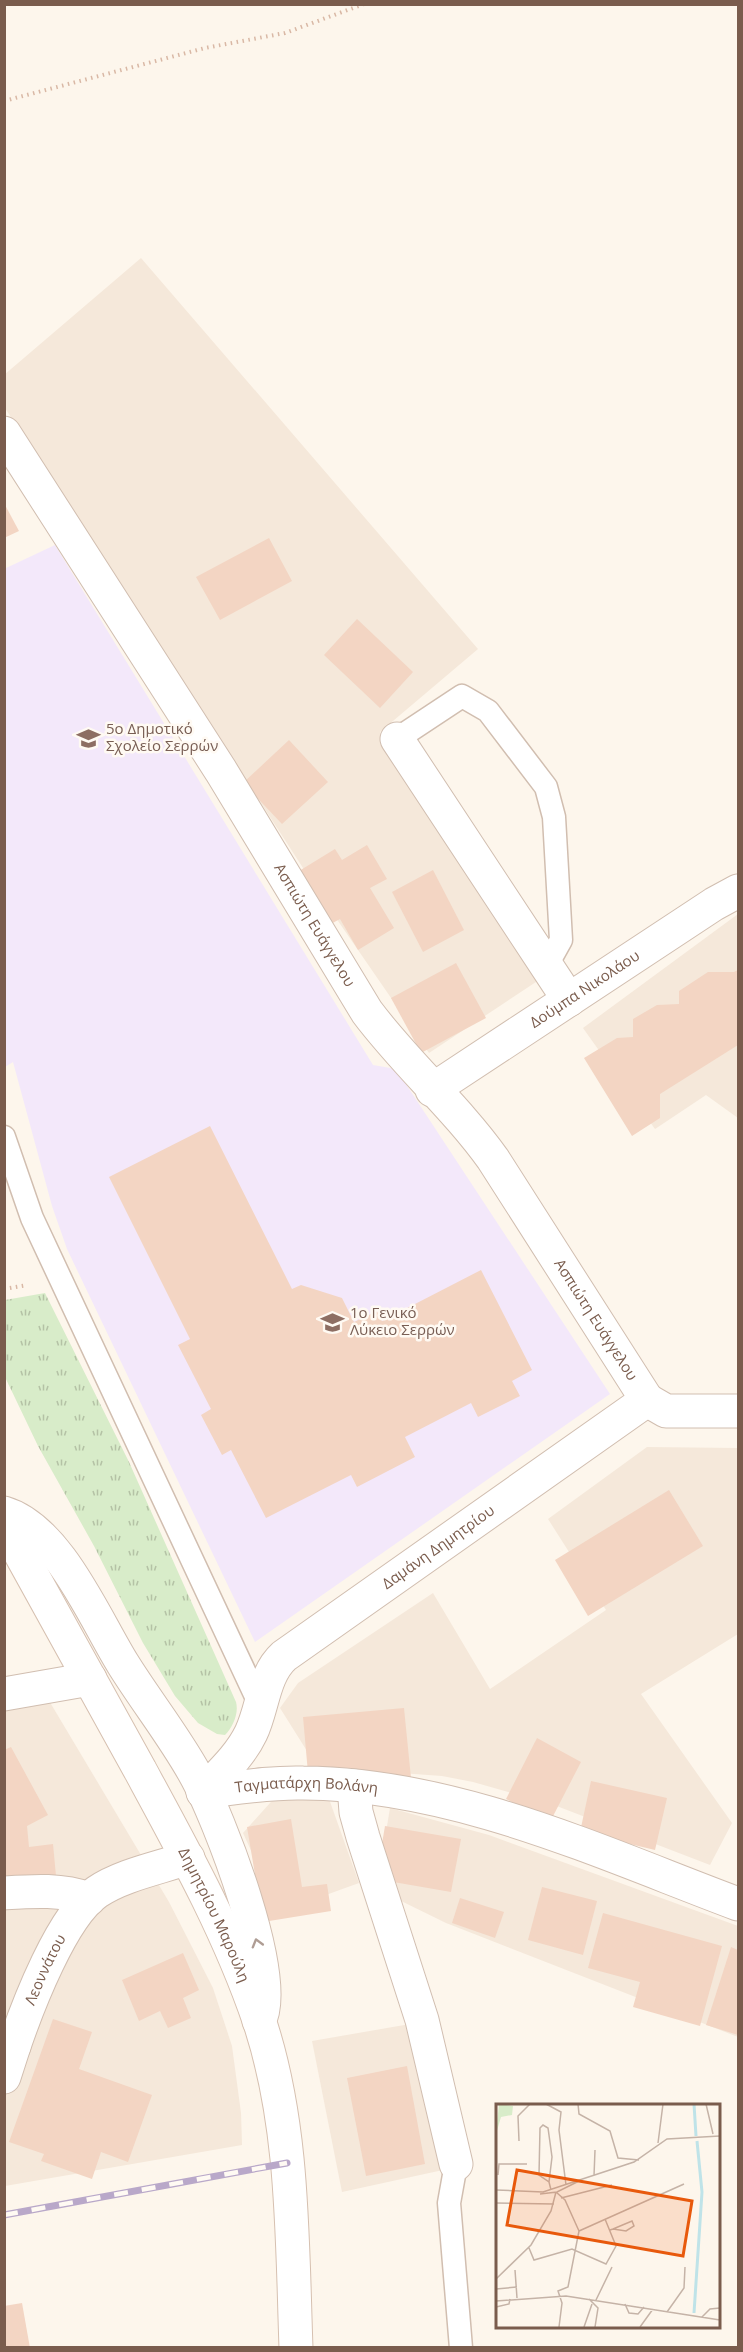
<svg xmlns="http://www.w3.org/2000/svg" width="743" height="2352" font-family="'Open Sans',sans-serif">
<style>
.residential{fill:#f5e8da}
.education{fill:#f3e8fa}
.grass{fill:url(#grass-tufts)}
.building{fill:#f3d5c3}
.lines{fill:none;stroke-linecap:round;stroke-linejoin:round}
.lane-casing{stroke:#d1beb0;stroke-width:25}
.street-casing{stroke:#d1beb0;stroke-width:35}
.secondary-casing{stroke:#d6c0b0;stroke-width:35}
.path{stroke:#d9b8a5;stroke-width:4;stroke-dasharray:1.5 4.5;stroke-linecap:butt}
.lane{stroke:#fff;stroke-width:22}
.street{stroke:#fff;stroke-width:33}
.secondary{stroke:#fff;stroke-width:33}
.rail-casing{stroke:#b9a8c9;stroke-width:7}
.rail{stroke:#fffaf3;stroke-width:4.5;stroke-dasharray:14;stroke-linecap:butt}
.oneway{stroke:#af9d94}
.labels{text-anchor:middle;stroke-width:5;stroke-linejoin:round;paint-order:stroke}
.education-label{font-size:15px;fill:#785e54;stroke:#fffaf3;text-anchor:start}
.street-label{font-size:15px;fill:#7a5c4d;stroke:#fffaf3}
.inset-river{fill:none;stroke:#bfe3e8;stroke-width:3}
.inset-road{fill:none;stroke:#c5b3a7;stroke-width:1.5}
.view{fill:#e8590c;fill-opacity:0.15;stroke:#e8590c;stroke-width:3}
.inset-edge{fill:none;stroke:#7a5c4d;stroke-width:3}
</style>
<defs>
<pattern id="grass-tufts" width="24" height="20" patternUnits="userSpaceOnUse" patternTransform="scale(1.5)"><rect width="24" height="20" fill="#d8ecc9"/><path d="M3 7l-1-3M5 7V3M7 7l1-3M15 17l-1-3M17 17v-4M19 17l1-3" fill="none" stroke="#b4c2a5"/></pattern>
</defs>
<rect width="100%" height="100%" fill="#fdf6ec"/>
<g class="residential">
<path d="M141,258L478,649L380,732L542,978L429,1053L327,905L5,408L4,375Z"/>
<path d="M738,914V1118L706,1095L655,1129L583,1028Z"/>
<path d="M647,1447L738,1448V1634L641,1694L732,1823L710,1865L554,1805L473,1782L442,1776L317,1767L280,1708L298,1683L433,1593L490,1689L606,1610L548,1519Z"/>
<path d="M48,1699L169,1902L213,1988L232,2046L241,2113L242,2145L5,2186V1711Z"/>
<path d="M279,1793L328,1796L359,1883L279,1912L243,1833Z"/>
<path d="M390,1808L489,1835L738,1926V2037L446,1923L395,1898L382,1856Z"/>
<path d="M410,2024L443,2170L342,2192L312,2041Z"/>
</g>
<path class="education" d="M55,545L373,1065L396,1069L610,1394L255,1642L67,1249L52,1206L13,1062L5,1067L4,569Z"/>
<path class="grass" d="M45,1293L129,1462L236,1702C239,1713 233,1727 225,1735L217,1734L198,1723L175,1696L143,1643L94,1546L38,1446L5,1377V1300Z"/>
<g class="building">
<path d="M4,503L19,531L4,538Z"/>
<path d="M269,538L292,581L220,620L196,577Z"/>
<path d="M357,619L413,672L380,708L324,655Z"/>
<path d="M289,740L328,782L282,824L243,783Z"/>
<path d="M367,845L387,879L370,888L394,928L358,950L340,919L318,931L286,879L335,849L342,860Z"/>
<path d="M433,870L464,930L423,952L392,892Z"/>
<path d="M456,963L486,1018L421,1053L391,998Z"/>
<path d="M738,970V1045L660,1094V1118L632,1136L584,1058L617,1038L633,1037V1019L657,1005L679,1004V991L708,972H734Z"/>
<path d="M210,1126L292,1289L301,1285L342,1298L354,1322L377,1311L382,1321L481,1270L532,1370L512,1381L520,1396L478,1417L471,1403L405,1437L415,1457L357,1487L351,1475L266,1518L231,1450L222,1455L201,1415L211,1409L178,1345L190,1339L109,1177Z"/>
<path d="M669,1490L703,1546L588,1616L555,1560Z"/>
<path d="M404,1708L411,1778L308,1773L303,1717Z"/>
<path d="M537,1738L581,1762L550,1822L506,1799Z"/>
<path d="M11,1747L48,1815L27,1826L29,1847L53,1844L56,1876L4,1887V1750Z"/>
<path d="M591,1781L667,1798L655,1850L580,1832Z"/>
<path d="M291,1819L302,1887L327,1884L331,1911L263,1922L247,1827Z"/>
<path d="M385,1826L461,1839L451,1892L376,1879Z"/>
<path d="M542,1887L597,1901L583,1955L528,1940Z"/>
<path d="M460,1898L504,1912L495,1938L452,1923Z"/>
<path d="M603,1913L722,1946L700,2026L633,2007L640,1982L588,1968Z"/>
<path d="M731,1947L738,1950V2035L706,2025Z"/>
<path d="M183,1953L199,1990L183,1998L191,2018L168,2028L160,2011L139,2021L122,1980Z"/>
<path d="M53,2019L92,2032L79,2069L152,2095L128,2162L101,2152L92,2179L41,2161L44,2154L9,2142Z"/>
<path d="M407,2066L425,2164L366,2176L347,2078Z"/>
<path d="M22,2303L30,2348H4V2306Z"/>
</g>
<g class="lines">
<defs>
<g id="lane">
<path d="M397,739L462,696L488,711L546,787L554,817L561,940L546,967"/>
<path d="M4,1137L32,1218L261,1707"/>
<path d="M456,2164L449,2203L461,2348"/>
</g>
<g id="street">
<path id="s1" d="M4,433L221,771L367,1012C406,1064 455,1106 493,1159L647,1400"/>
<path d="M397,739L569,1000"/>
<path id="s2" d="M432,1090L714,904L738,891"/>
<path d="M4,1513C58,1529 95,1619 123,1664C146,1701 174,1736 195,1774C218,1815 283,1981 259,2021"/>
<path d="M4,1694L90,1679"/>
<path d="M354,1786L356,1812L363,1837L422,2020L456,2164"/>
<path id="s3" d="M203,1792C220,1774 240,1756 251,1733C263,1708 263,1675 284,1656L647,1400L666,1411H738"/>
<path id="s4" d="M203,1792C236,1788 270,1782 303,1783C455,1784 599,1852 738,1904"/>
<path d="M4,1893C34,1891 61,1889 89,1899"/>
<path id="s5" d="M4,2043L14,2046C28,2005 62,1916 97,1892C122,1875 159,1868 188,1858"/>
<path d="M4,2077L14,2046"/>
</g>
<g id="secondary">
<path id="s6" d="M4,1524C50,1606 95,1688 140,1770C184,1851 229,1932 259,2020C294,2124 292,2239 296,2348"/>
</g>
</defs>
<use href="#lane" class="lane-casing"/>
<use href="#street" class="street-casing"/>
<use href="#secondary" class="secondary-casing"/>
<g class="path">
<path d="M4,101L205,48L285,33L364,4"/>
<path d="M4,1289L27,1285"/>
</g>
<use href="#lane" class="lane"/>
<use href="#street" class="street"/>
<use href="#secondary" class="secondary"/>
<defs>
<path id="rail" d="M4,2215L287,2163"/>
</defs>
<use href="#rail" class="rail-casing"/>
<use href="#rail" class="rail"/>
</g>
<defs><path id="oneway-chevron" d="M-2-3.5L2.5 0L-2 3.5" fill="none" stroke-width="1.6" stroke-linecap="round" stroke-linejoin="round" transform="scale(1.5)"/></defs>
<use class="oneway" href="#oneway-chevron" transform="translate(257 1943) rotate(-106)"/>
<defs>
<symbol id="school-bare" viewBox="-9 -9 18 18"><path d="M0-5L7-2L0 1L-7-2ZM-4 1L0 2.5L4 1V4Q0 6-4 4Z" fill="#8d6e63" stroke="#fffaf3" stroke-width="2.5" paint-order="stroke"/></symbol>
</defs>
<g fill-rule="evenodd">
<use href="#school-bare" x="72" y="722" width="33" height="33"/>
<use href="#school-bare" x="316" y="1306" width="33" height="33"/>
</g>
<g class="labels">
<g class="education-label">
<text x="106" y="734">5ο Δημοτικό<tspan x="106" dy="17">Σχολείο Σερρών</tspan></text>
<text x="350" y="1318">1ο Γενικό<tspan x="350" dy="17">Λύκειο Σερρών</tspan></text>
</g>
<g class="street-label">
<text dy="5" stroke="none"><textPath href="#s1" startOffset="582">Ασπιώτη Ευάγγελου</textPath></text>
<text dy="5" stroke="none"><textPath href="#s2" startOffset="183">Δούμπα Νικολάου</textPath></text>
<text dy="5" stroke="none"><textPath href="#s1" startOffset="1068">Ασπιώτη Ευάγγελου</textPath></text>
<text dy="5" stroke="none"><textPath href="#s3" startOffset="350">Δαμάνη Δημητρίου</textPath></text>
<text dy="5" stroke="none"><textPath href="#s4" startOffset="104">Ταγματάρχη Βολάνη</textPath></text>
<text dy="5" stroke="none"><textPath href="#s6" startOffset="444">Δημητρίου Μαρούλη</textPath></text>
<text dy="5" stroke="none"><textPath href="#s5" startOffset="93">Λεοννάτου</textPath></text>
</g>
</g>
<g transform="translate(496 2104)">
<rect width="224" height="224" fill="#fdf6ec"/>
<path d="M3,0L17,2L16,11L5,13L0,30Z" fill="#d8ecc9"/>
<path class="inset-river" d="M198,0L200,32M198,209L206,88L201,37"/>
<path class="inset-road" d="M50,0L65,8L63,26L70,81M82,0L83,10L114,27L122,54L143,56M210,0L217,30M23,37L22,12L34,0M162,39L167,0M2,71L3,60H31M98,72L99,46M53,78L56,53L52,24L47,21L44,24L43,71L53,78L55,86M0,86L47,88L138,58L171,35L224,32M60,88L69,96L83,127L72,183L62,187L66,199L63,223M44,90L61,88L83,77M65,94L116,81M0,99L58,100M114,126L117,125L136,117L138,122L130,127L117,125M83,127L188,80M33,144L38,156L76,145L110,160L120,142L109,115M19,166L21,194M0,175L35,141L55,107L60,88M0,185L21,183M93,195L102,204L99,223M100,196L116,163M0,197L70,192L224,216M129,200L133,209L142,210L148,203M0,203L13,200L14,195M171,208L188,184L189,163M206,213L214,205L224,204M88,223L96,200M144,223L157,205"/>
<path class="view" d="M21,66L196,97L187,152L11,121Z"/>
<rect width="224" height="224" class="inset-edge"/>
</g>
<rect width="743" height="2352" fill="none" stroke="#7a5c4d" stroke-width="12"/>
</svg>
